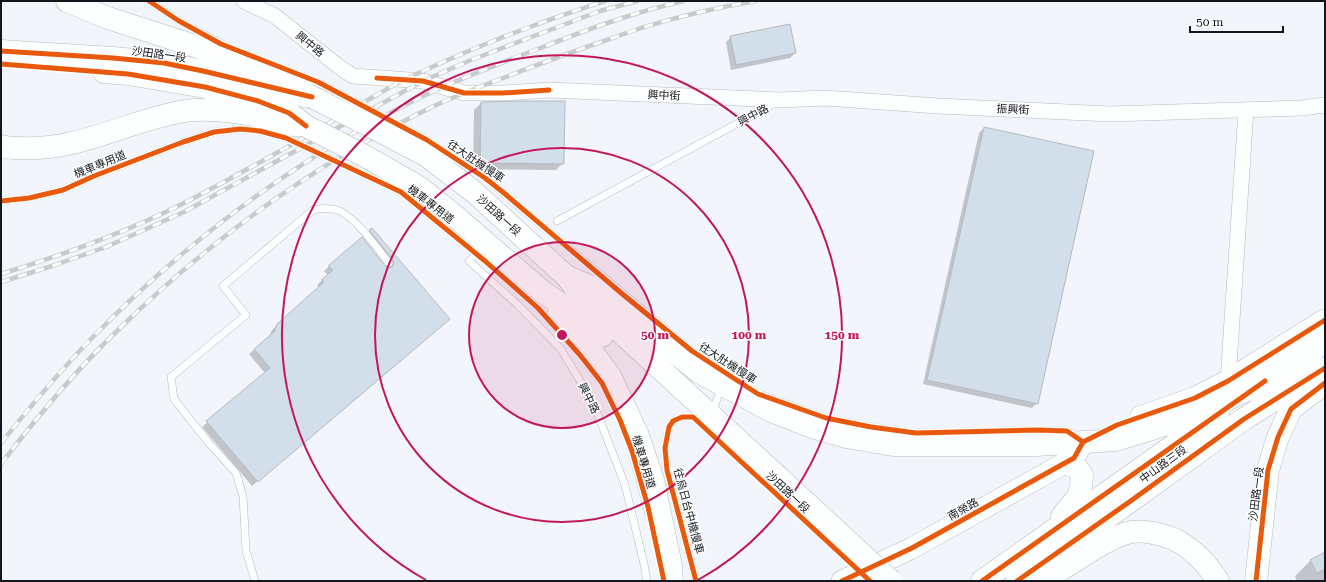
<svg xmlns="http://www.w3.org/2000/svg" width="1326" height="582" font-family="'Roboto Serif','Noto Sans TC',serif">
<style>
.shadow{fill:#0003}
.building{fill:#d2deea;stroke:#b5babf}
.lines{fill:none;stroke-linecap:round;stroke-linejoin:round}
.lane-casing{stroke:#b7bac0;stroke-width:8}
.street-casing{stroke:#b7bac0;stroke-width:16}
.secondary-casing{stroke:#b7bac0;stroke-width:22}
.primary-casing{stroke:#b7bac0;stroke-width:23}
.highway-casing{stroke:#b7bac0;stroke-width:23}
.lane{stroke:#fdfefe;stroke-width:7}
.street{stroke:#fdfefe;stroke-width:15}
.secondary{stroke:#fdfefe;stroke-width:21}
.primary{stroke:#fdfefe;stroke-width:22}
.highway{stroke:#fdfefe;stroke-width:22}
.rail-casing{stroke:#c9cacb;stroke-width:4.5}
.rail{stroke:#fff;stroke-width:3;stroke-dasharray:9;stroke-linecap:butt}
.lane-bridge-casing{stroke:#b7bac0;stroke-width:8;stroke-linecap:butt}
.primary-bridge-casing{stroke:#b7bac0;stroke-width:23;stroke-linecap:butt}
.lane-bridge{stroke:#fdfefe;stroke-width:7}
.primary-bridge{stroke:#fdfefe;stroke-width:22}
.cycleway-casing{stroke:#fff;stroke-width:8}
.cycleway{stroke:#e8590c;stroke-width:5}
.ring{fill:none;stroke:#c2185b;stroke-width:2}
.labels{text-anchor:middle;stroke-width:3;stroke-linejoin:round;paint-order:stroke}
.street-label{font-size:11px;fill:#13171d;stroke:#fff}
.centre{fill:#c2185b;stroke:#fff;stroke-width:2}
.ring-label{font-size:12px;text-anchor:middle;font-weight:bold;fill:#c2185b;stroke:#fff;stroke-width:3;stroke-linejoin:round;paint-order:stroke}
</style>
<rect width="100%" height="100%" fill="#f2f5fb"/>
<g class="shadow">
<path d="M731,37L795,53L790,58L731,70L726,42Z"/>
<path d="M481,103L563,163L556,170L473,169L474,110Z"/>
<path d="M984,128L1037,403L1032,408L923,384L979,133Z"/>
<path d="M372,229L444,324L252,486L202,427L265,373L249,354L269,337L272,330L278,324L320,288L317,285L328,275L324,271L362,238L385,267L390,269L388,265L365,236Z"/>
<path d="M1325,553V581H1297L1295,576L1311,560Z"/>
</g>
<g class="building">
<path d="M790,24L796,53L736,65L730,36Z"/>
<path d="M524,101H565L564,164L480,163L481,102Z"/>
<path d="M984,127L1094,151L1038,404L927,380Z"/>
<path d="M372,228L450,319L258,482L206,421L270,368L254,349L274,332L277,324L324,282L321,280L333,270L328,266L362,237L385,266L389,268L392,267L394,263L393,260L369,230Z"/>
<path d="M1325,552V569L1317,573L1310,560Z"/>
</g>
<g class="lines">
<defs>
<g id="lane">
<path d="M149,1L179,21L226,46"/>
<path d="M284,69L318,82"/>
<path d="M427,140L485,178L692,351L743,384"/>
<path d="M401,192L485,261L538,308L580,355L600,381"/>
<path d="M1,201L29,198L63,190L94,176L183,142L214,132L240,129L260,131L286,138"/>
<path d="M557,221L775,103"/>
<path d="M475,256L469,261L518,305L560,348L578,377L596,410L625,485L644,564L647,581"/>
<path d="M762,395L826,418L871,427L916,433L1038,430L1067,431L1075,436"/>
<path d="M718,412L714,408L721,387"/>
<path d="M693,417H682L673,421L669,427L665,448L667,470L696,581"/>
<path d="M622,424L632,451L649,514"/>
<path d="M255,581L246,551L243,496L236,473L208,442L174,399L171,377L246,315L223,286L313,210C321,208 329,208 337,210C354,215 378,249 389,263"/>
</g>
<g id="street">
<path d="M244,1L275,16L338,66L353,76L423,81L464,93H503L549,90L780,100L825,98L938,106L1110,114L1302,108L1325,105"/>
<path d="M1228,381L1246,110"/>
</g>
<path id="secondary" d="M842,581L912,548L1074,458L1083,442"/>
<g id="primary">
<path d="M1,51L113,58L164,63L203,71L309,97"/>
<path d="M104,72L128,74L205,87L258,101L289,113L306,126"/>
<path d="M427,156L474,192L567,277L582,297L775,474"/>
<path d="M419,187L455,216L543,292L582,318L602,336"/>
<path d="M567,277L592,287L699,372L771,411L812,427L846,437L893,445H1036L1116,440L1194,416L1265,381"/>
<path d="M559,312L591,350L610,376L637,433L653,480L671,566L672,581"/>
<path d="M1253,390L1325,342"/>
<path d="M1141,417L1195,398L1228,381L1325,320"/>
<path d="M1062,516L1078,497L1081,486L1082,475L1077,468L1065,463"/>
<path d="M982,581L1218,414"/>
<path d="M1017,581L1132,500L1244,419L1325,368"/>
<path d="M1034,581C1040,579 1046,578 1051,575C1077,562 1099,542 1127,533C1140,529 1162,534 1174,539C1193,549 1207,563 1218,581"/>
<path d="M1256,581L1268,470L1278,437L1291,409L1325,383"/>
</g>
<g id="highway">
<path d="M67,1L108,18L195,46L273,73L312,97"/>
<path d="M1,146C7,148 13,148 19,148C77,152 129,120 185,111C212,107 241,112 267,118C273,120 279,123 285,124C292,125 299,125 306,126"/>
</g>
</defs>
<use href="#lane" class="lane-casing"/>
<use href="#street" class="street-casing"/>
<use href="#secondary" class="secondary-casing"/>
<use href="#primary" class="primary-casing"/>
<use href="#highway" class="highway-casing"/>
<use href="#lane" class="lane"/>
<use href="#street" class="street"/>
<use href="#secondary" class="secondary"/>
<use href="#primary" class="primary"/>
<use href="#highway" class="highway"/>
<defs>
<g id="rail">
<path d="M1,274C66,254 130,231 190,200C234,177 277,153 319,129C348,112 376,94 406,79C469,49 539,22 605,1"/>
<path d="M1,282L52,266L106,247L184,212L423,81L471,60L600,11L637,1"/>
<path d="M1,443C30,407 59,372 91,339C191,236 314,145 445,86C476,73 507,60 538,49C586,30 634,12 684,1"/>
<path d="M1,464C37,417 75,371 118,330C210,240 316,163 432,107C453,97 474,89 495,81C524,70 552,59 581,49C601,42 621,35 641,28C677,17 719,7 756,1"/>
</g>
</defs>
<use href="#rail" class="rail-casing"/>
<use href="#rail" class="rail"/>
<defs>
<g id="lane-bridge">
<path d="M318,82L427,140"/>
<path d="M286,138L401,192"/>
</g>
<g id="primary-bridge">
<path d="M312,97L374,128L427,156"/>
<path d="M306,126L365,156L419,187"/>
<path d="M775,474L891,581"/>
</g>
</defs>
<use href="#lane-bridge" class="lane-bridge-casing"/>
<use href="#primary-bridge" class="primary-bridge-casing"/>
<use href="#lane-bridge" class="lane-bridge"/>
<use href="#primary-bridge" class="primary-bridge"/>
<defs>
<g id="cycleway">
<path d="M149,1L179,21L221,44L318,82L427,140L485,178L504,193L620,292L692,351L758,394L826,418L871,427L916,433L1038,430L1067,431L1083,442"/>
<path d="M1,51L113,58L164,63L203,71L312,97"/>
<path d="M1,64L128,74L205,87L258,101L289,113L306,126"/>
<path d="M377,78L423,81L464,93H503L549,90"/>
<path d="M1,201L29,198L63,190L94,176L183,142L214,132L240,129L260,131L286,138L401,192L485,261L538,308L580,355L602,383L620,420L632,451L648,507L664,581"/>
<path d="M1083,442L1117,425L1195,398L1228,381L1325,320"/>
<path d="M696,581L667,470L665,448L669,427L673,421L682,417H693L870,581"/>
<path d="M842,581L912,548L1074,458L1083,442"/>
<path d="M982,581L1265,381"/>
<path d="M1017,581L1132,500L1244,419L1325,368"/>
<path d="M1256,581L1268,470L1278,437L1291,409L1325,383"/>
</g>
</defs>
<use href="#cycleway" class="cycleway-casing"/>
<use href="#cycleway" class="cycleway"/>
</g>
<circle cx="562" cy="335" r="93" fill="#c2185b" fill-opacity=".12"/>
<g class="ring">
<circle cx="562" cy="335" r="93"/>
<circle cx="562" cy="335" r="187"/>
<path d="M426 580A280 280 0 1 1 698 580"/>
</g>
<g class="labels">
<g class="street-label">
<text transform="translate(310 44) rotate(39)" y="4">興中路</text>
<text transform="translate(159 54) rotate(8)" y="4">沙田路一段</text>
<text transform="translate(664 95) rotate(3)" y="4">興中街</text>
<text transform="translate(1013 109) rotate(3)" y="4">振興街</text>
<text transform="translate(753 115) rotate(-28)" y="4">興中路</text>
<text transform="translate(476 161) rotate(34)" y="4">往大肚機慢車</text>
<text transform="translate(100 164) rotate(-22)" y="4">機車專用道</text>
<text transform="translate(431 204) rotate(38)" y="4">機車專用道</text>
<text transform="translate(499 215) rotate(42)" y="4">沙田路一段</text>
<text transform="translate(728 363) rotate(33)" y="4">往大肚機慢車</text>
<text transform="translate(589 398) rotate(63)" y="4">興中路</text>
<text transform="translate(644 462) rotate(73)" y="4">機車專用道</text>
<text transform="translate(1163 464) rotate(-36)" y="4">中山路三段</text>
<text transform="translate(788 492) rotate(43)" y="4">沙田路一段</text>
<text transform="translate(1256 494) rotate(-83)" y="4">沙田路一段</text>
<text transform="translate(963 509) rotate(-29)" y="4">南榮路</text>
<text transform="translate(689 511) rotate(75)" y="4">往烏日台中機慢車</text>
</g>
</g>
<circle cx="562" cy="335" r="6" class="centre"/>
<g class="ring-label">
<text x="655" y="339">50 m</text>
<text x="749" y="339">100 m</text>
<text x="842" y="339">150 m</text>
</g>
<rect width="1326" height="582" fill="none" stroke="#13171d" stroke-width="4"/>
<path d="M1190 26v6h93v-6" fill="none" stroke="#13171d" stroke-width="2"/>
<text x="1196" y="26" font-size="12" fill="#13171d" stroke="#ffffff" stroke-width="3" paint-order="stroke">50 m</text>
</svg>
